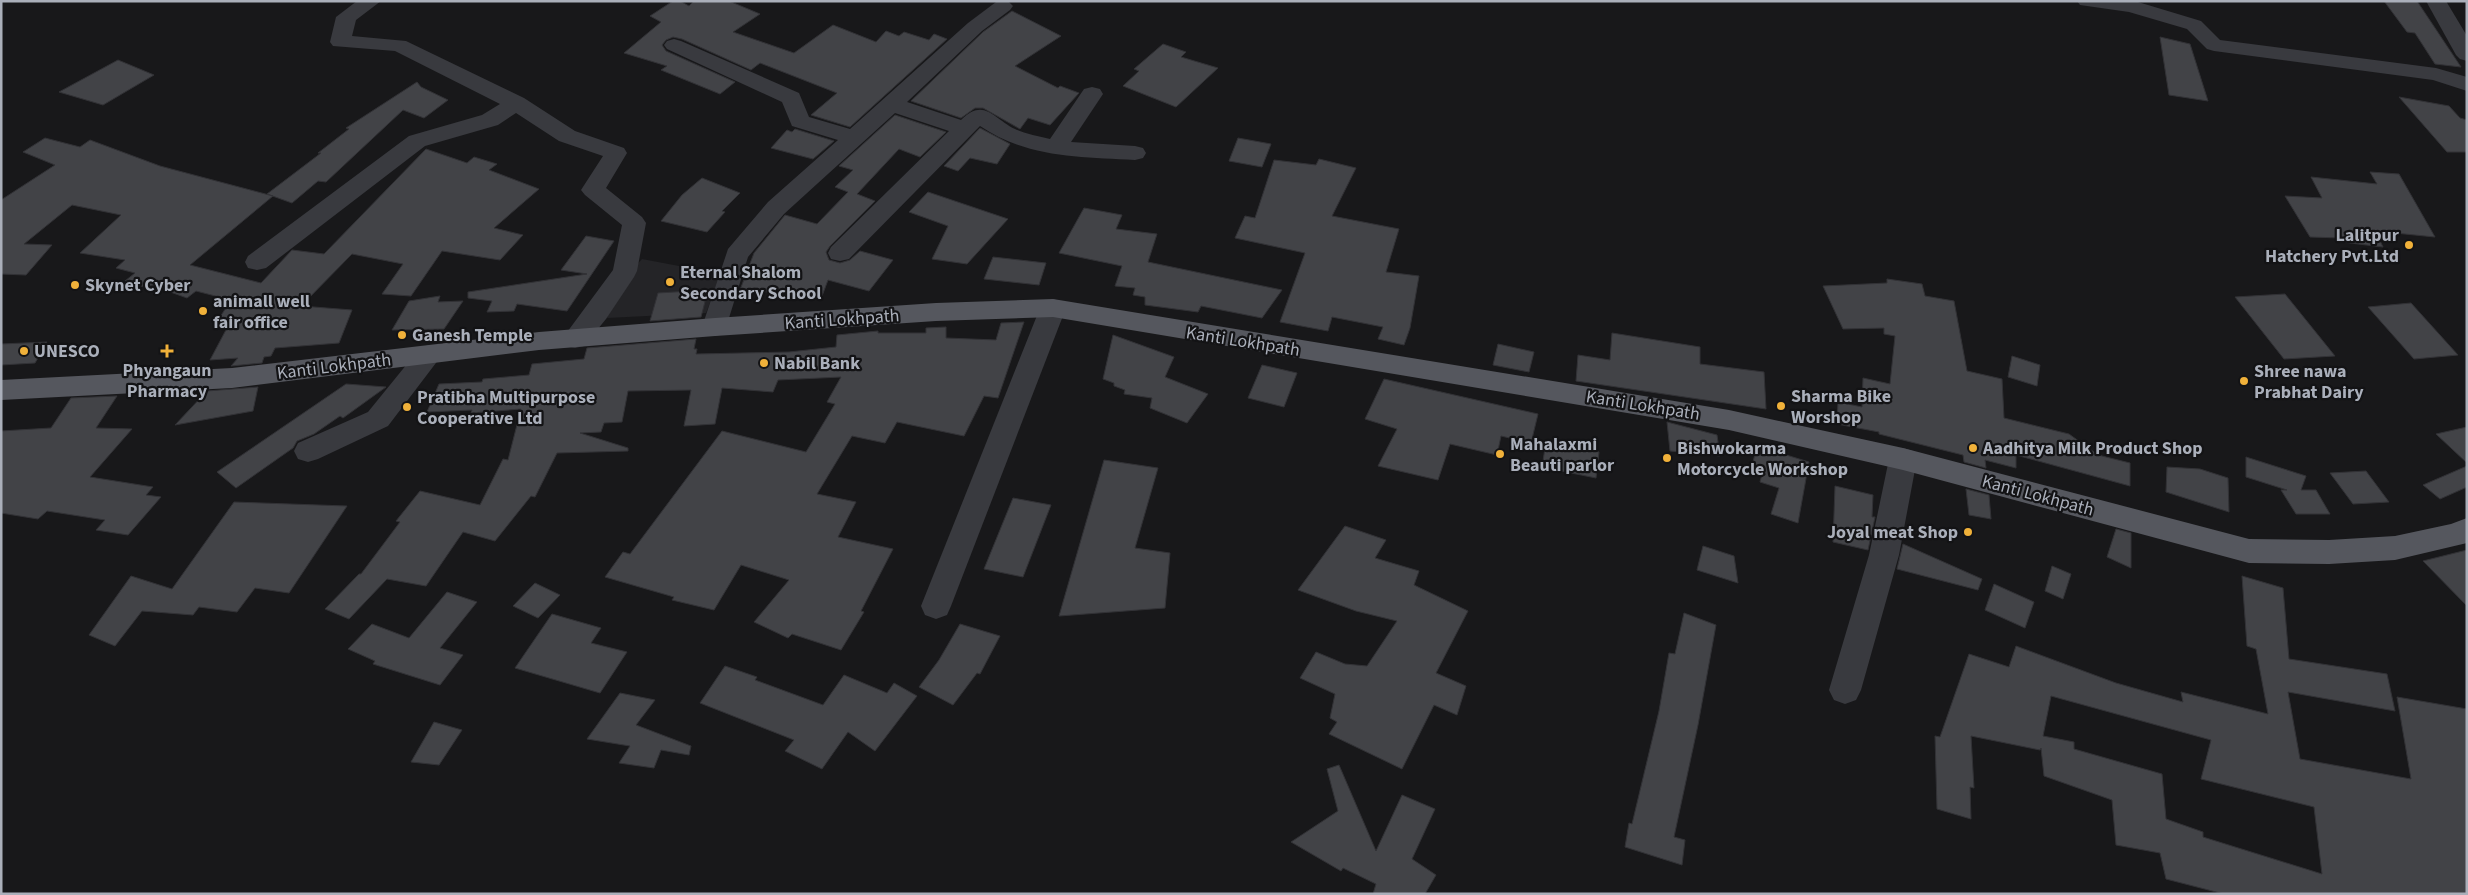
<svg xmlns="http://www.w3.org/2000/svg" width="2468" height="895" font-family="'Source Sans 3',sans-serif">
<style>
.built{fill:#242427}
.building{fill:#424347;stroke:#323236;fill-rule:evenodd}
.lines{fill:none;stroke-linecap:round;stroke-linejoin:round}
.street{fill:#393a3f;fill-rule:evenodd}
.primary{fill:#55575e;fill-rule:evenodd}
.poi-dot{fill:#f0b13a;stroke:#131315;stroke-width:2}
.labels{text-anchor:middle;stroke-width:4.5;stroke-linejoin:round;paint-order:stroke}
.poi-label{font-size:18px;font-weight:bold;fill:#aaafba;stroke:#131315;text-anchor:start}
.street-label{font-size:18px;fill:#aaafba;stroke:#131315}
</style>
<rect width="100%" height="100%" fill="#18181a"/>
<path class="built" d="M642,259L721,274L706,313L607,318L615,290Z"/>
<g class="building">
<path d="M673,1H680L689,6L694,1H729L760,14L733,32L794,53L833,25L876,42L886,31L899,36L904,32L929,40L934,34L947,39L850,127L811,115L837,93L760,63L751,70L682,39L673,37L666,40L662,45L666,51L735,82L720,94L661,70L667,66L624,53L661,22L650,16Z"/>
<path d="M2384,1H2417L2461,67L2435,64L2415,33L2407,32Z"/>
<path d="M1012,11L1061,36L1015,66L1058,88L1060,86L1079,93L1050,125L1028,118L1020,129L983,108H975L961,118L911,101L983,32Z"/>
<path d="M2160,37L2190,44L2208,101L2169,95Z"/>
<path d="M1163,44L1186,52L1181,57L1218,68L1176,107L1123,86L1139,71L1134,69Z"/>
<path d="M118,60L154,75L103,105L59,92Z"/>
<path d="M417,82L421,87L448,100L424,118L403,110L326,182L318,181L292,203L267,194L321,153H318L349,129L346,128Z"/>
<path d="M2399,97L2449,106L2460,118L2467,120V152H2447Z"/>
<path d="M895,115L946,132L920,157L899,149L857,194L875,201L830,246L826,252L829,260L840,263L850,260L860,251L893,260L869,291L828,280L822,296L740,290L754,253L785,215L817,224L848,192L835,187L853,170L839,166Z"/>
<path d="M980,128L1010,144L997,164L970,158L958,171L944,166Z"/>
<path d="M795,129L834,141L813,159L771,148L787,130L792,132Z"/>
<path d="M45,138L80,147L90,140L160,166L273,196L190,265L261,283L292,250L324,254L426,149L467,163L474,157L497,164L489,170L539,189L494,228L523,235L500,260L442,251L411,296L382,294L403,264L352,254L301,306L352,310L339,343L275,348L271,356L264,357L262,363L231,366L238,358L210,360L227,328H213L231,300L196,291L187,298L151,285L148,288L125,281L135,273L116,268L125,260L80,253L121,215L72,205L24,244L52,245L26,275L1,274V200L55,165L23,152Z"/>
<path d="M1238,138L1271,144L1262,167L1229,161Z"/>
<path d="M1319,159L1356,168L1332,216L1399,229L1386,272L1419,276L1410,328L1404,345L1378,339L1383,327L1332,317L1328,331L1280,322L1305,253L1235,238L1245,216L1255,218L1274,160L1316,165Z"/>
<path d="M2370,172L2399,174L2435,237L2375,231L2383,247L2342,242L2341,238L2310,237L2285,196L2322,198L2311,177L2377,184Z"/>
<path d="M702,178L740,193L722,211L725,212L707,232L661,221L682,195Z"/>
<path d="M928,192L1008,219L967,264L932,259L948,226L909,212Z"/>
<path d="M1084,208L1122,215L1116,229L1157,234L1148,262L1282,290L1262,318L1201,306L1198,312L1145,305V297L1133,295L1135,288L1115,286L1122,266L1059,253Z"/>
<path d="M586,236L614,241L567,311L517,304L514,311L487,312L492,301L468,298V292L587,274L561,270Z"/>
<path d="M993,257L1046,263L1039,285L984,279Z"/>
<path d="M1887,279L1922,284L1925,296L1954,301L1967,371L2002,379L2004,418L2069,434L2098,455L2130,463V486L2016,455V468L1985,460L1986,468L1964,462L1963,455L1879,434V432L1837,424L1838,402L1862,407L1863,378L1890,384L1895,336L1884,334V328L1843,329L1823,286L1887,283Z"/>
<path d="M708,290L701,317L650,321L658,293Z"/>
<path d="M2285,294L2335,356L2284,359L2235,297Z"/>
<path d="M440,296L438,302L463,301L444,329L392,330L409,301Z"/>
<path d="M2411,303L2458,355L2414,359L2368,307Z"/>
<path d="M1024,322L998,398L984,396L964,436L897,422L885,443L852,436L817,494L856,502L838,537L893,549L861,611L864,612L841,650L792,634L788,638L754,622L789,580L741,565L714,610L672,600L674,597L605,577L623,552L630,554L722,431L806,452L835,404L827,402L841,377L778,380L773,392L722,388L715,424L684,426L691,390L628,391L622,422L604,423L601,432L580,433L628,448V451L557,453L535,497L531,496L495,541L463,532L426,586L387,579L349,619L325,609L359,574H361L400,522L396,521L420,491L480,505L503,459L508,460L521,409L471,413L472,410L427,412L439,384L482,382L483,379L529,375L532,364L584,359L587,348L696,339L694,349H697L696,354L789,352L836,347L837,335L878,331V333H926V328L946,327V338L996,340L1001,323Z"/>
<path d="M1612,333L1700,347V364L1764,372L1766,409L1576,381L1578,355L1610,360Z"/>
<path d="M1113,335L1174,357L1165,377L1208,394L1187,423L1150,408L1152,398L1124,394L1125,390L1114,386V383L1103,379Z"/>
<path d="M47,342L35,363L1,365V344Z"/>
<path d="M1498,344L1534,352L1529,372L1493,365Z"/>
<path d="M2012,356L2040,365L2037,386L2008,377Z"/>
<path d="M1262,365L1297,373L1284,407L1248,398Z"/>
<path d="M1384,379L1538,414L1531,443L1501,436L1497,455L1450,444L1438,480L1378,466L1397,429L1365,419Z"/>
<path d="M346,384L386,387L343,418L340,416L314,434L297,441L293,448L236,488L217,472Z"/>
<path d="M258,387L253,411L175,425L207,391Z"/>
<path d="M117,396L96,428L132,429L90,477L153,487L146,495L161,497L128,535L96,530L105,520L47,511L38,519L1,513V431L51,428L71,398Z"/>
<path d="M1667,422L1717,435L1720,456L1670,451Z"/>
<path d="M2467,427V463L2436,434Z"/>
<path d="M1546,442L1599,452L1596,478L1542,467Z"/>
<path d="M1757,446L1809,462L1798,523L1771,514L1779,488L1760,482L1763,470L1752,466Z"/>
<path d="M2246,457L2306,476L2301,490H2316L2330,514H2296L2281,490H2287L2246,477Z"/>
<path d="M1104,460L1158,468L1135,548L1170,553L1165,608L1059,616Z"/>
<path d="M2467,466V487L2440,499L2423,485Z"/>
<path d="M2167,467L2200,469L2228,478L2229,512L2166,492Z"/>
<path d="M2366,471L2389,502L2353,504L2330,473Z"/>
<path d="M1835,486L1873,495L1872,517H1875L1868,550L1833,542Z"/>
<path d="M1966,489L1989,495L1991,519L1969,515Z"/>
<path d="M1013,498L1051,505L1023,577L984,569Z"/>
<path d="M234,502L347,506L289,593L255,588L237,612L199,607L193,615L142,611L115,646L89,635L131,576L172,589Z"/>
<path d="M1345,526L1386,540L1375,558L1419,571L1414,585L1468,611L1436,673L1466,686L1457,715L1434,705L1402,769L1329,734L1337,722L1330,718L1335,694L1300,678L1316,652L1345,664L1367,666L1397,621L1356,611L1298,590Z"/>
<path d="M2116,529L2131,533V568L2107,557Z"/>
<path d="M1903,544L1982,579L1978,590L1897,569Z"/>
<path d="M1703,546L1734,556L1738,583L1697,570Z"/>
<path d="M2467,550V606L2423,561Z"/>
<path d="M2052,566L2071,574L2063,599L2045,591Z"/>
<path d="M2242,576L2283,588L2289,659L2387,674L2395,711L2288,692L2300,759L2411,779L2397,697L2467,709V894H2224L2166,879L2160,853L2116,845L2112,800L2044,776L2041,748L2040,750L1971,736L1974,788L1970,787L1971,819L1937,809L1935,736L1940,737L1969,654L2009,667L2016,646L2116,683L2183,702L2181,692L2268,714L2256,649L2247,646ZM2051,696L2211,740L2201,779L2314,807L2322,874L2203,837V832L2166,819L2162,774L2074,749V742L2043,736Z"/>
<path d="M535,583L560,595L538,618L513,606Z"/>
<path d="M1994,584L2034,602L2025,628L1985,610Z"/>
<path d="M447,592L477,602L440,648L463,655L440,685L373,664L375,661L348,649L372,624L409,638Z"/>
<path d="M1684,613L1716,625L1698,725L1674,837L1685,840L1682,865L1625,847L1629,823L1632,824L1659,711L1669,653L1675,654Z"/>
<path d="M552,614L601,628L591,643L627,652L600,693L515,668Z"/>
<path d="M960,624L1000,636L980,674L977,673L953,705L919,687L939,660Z"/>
<path d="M725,666L757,677L755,680L823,705L844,675L887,693L894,683L917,696L875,751L848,732L822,769L785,751L794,740L700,703Z"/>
<path d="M620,693L655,700L636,725L691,746L689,755L661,750L654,768L619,763L630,746L587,739Z"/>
<path d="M434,722L462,730L439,765L411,762Z"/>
<path d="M1339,765L1376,851L1402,795L1435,809L1412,859L1436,875L1425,894H1373L1376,884L1343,868L1341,871L1291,842L1338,811L1327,769Z"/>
</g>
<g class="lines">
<g class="street">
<path d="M357,1H381L356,20L352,36L406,41L524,98L575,131L624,148L627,153L606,188L642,217L646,223L637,271L634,277L606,319L584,346L575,348L566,346L562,339L613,270L622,225L585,195L581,190L603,156L559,141L516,113L498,125L425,146L266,268L257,270L248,268L245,262L248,256L409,136L482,115L500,104L395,51L333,46L330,42L336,17Z"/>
<path d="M1008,1L1013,6L1010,10L982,31L907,102L961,120C984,97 993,118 1015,129C1025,134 1039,136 1050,139L1084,89L1092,87L1100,89L1103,94L1071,142L1135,146L1143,148L1146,153L1143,158L1135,160C1080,157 1027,158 980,126L849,259L840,261L831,259L828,253L831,247L949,131L895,113L784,214L748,257L724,334L715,336L706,334L702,327L728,249L768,202L838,140L792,126L782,102L667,49L664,45L667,41L674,39L681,41L799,93L809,117L850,129L968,23L996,2Z"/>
<path d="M2077,1L2138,2L2201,21L2220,40L2436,68L2467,77V91L2433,80L2214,51L2207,49L2187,29L2129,12L2080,5Z"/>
<path d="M2426,1H2446L2467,36V61L2460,59L2456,55Z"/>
<path d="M1053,299L1062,302L1066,308L951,606L947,615L936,619L925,615L921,606L1040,308L1044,302Z"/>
<path d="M429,345L438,348L442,355L388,426L318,459L308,462L298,459L294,451L298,443L368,412L420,348Z"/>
<path d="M1903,448L1913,451L1917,459L1899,555L1861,690L1856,700L1845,704L1834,700L1829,690L1869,555L1889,459L1893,451Z"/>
</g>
<path class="primary" d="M1053,299L1729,410L1903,448L2249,539L2329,540L2395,536L2451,524L2467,518V543L2395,560L2329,564L2249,563L1903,470L1729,430L1053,317L936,321L715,336L539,350L232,388L1,400V380L232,368L539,332L715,318L936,303Z"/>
</g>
<g class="poi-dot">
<circle cx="2409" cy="245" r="5"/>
<circle cx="670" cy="282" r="5"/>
<circle cx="75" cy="285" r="5"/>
<circle cx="203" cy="311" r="5"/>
<circle cx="402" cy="335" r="5"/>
<circle cx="24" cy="351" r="5"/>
<path d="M164.5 343.5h5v5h5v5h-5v5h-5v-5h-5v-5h5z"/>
<circle cx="764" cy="363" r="5"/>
<circle cx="2244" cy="381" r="5"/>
<circle cx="1781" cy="406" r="5"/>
<circle cx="407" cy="407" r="5"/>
<circle cx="1973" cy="448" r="5"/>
<circle cx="1500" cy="454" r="5"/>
<circle cx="1667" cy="458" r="5"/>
<circle cx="1968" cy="532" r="5"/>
</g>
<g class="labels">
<g class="poi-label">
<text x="2399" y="241" text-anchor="end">Lalitpur<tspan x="2399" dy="21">Hatchery Pvt.Ltd</tspan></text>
<text x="680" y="278">Eternal Shalom<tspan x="680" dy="21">Secondary School</tspan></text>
<text x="85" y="291">Skynet Cyber</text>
<text x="213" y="307">animall well<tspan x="213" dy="21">fair office</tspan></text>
<text x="412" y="341">Ganesh Temple</text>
<text x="34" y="357">UNESCO</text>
<text x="774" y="369">Nabil Bank</text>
<text x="167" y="376" text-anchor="middle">Phyangaun<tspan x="167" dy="21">Pharmacy</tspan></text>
<text x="2254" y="377">Shree nawa<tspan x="2254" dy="21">Prabhat Dairy</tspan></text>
<text x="1791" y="402">Sharma Bike<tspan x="1791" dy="21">Worshop</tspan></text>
<text x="417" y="403">Pratibha Multipurpose<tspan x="417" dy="21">Cooperative Ltd</tspan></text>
<text x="1510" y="450">Mahalaxmi<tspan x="1510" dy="21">Beauti parlor</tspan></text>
<text x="1677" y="454">Bishwokarma<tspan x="1677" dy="21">Motorcycle Workshop</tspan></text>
<text x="1983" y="454">Aadhitya Milk Product Shop</text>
<text x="1958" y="538" text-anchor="end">Joyal meat Shop</text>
</g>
<g class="street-label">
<text transform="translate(842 319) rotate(-4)" y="6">Kanti Lokhpath</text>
<text transform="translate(1243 341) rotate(9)" y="6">Kanti Lokhpath</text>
<text transform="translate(334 366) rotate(-7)" y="6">Kanti Lokhpath</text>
<text transform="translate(1643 405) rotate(9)" y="6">Kanti Lokhpath</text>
<text transform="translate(2038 495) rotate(15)" y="6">Kanti Lokhpath</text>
</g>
</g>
<rect width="2468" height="895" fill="none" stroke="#aaafba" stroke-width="5"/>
</svg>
